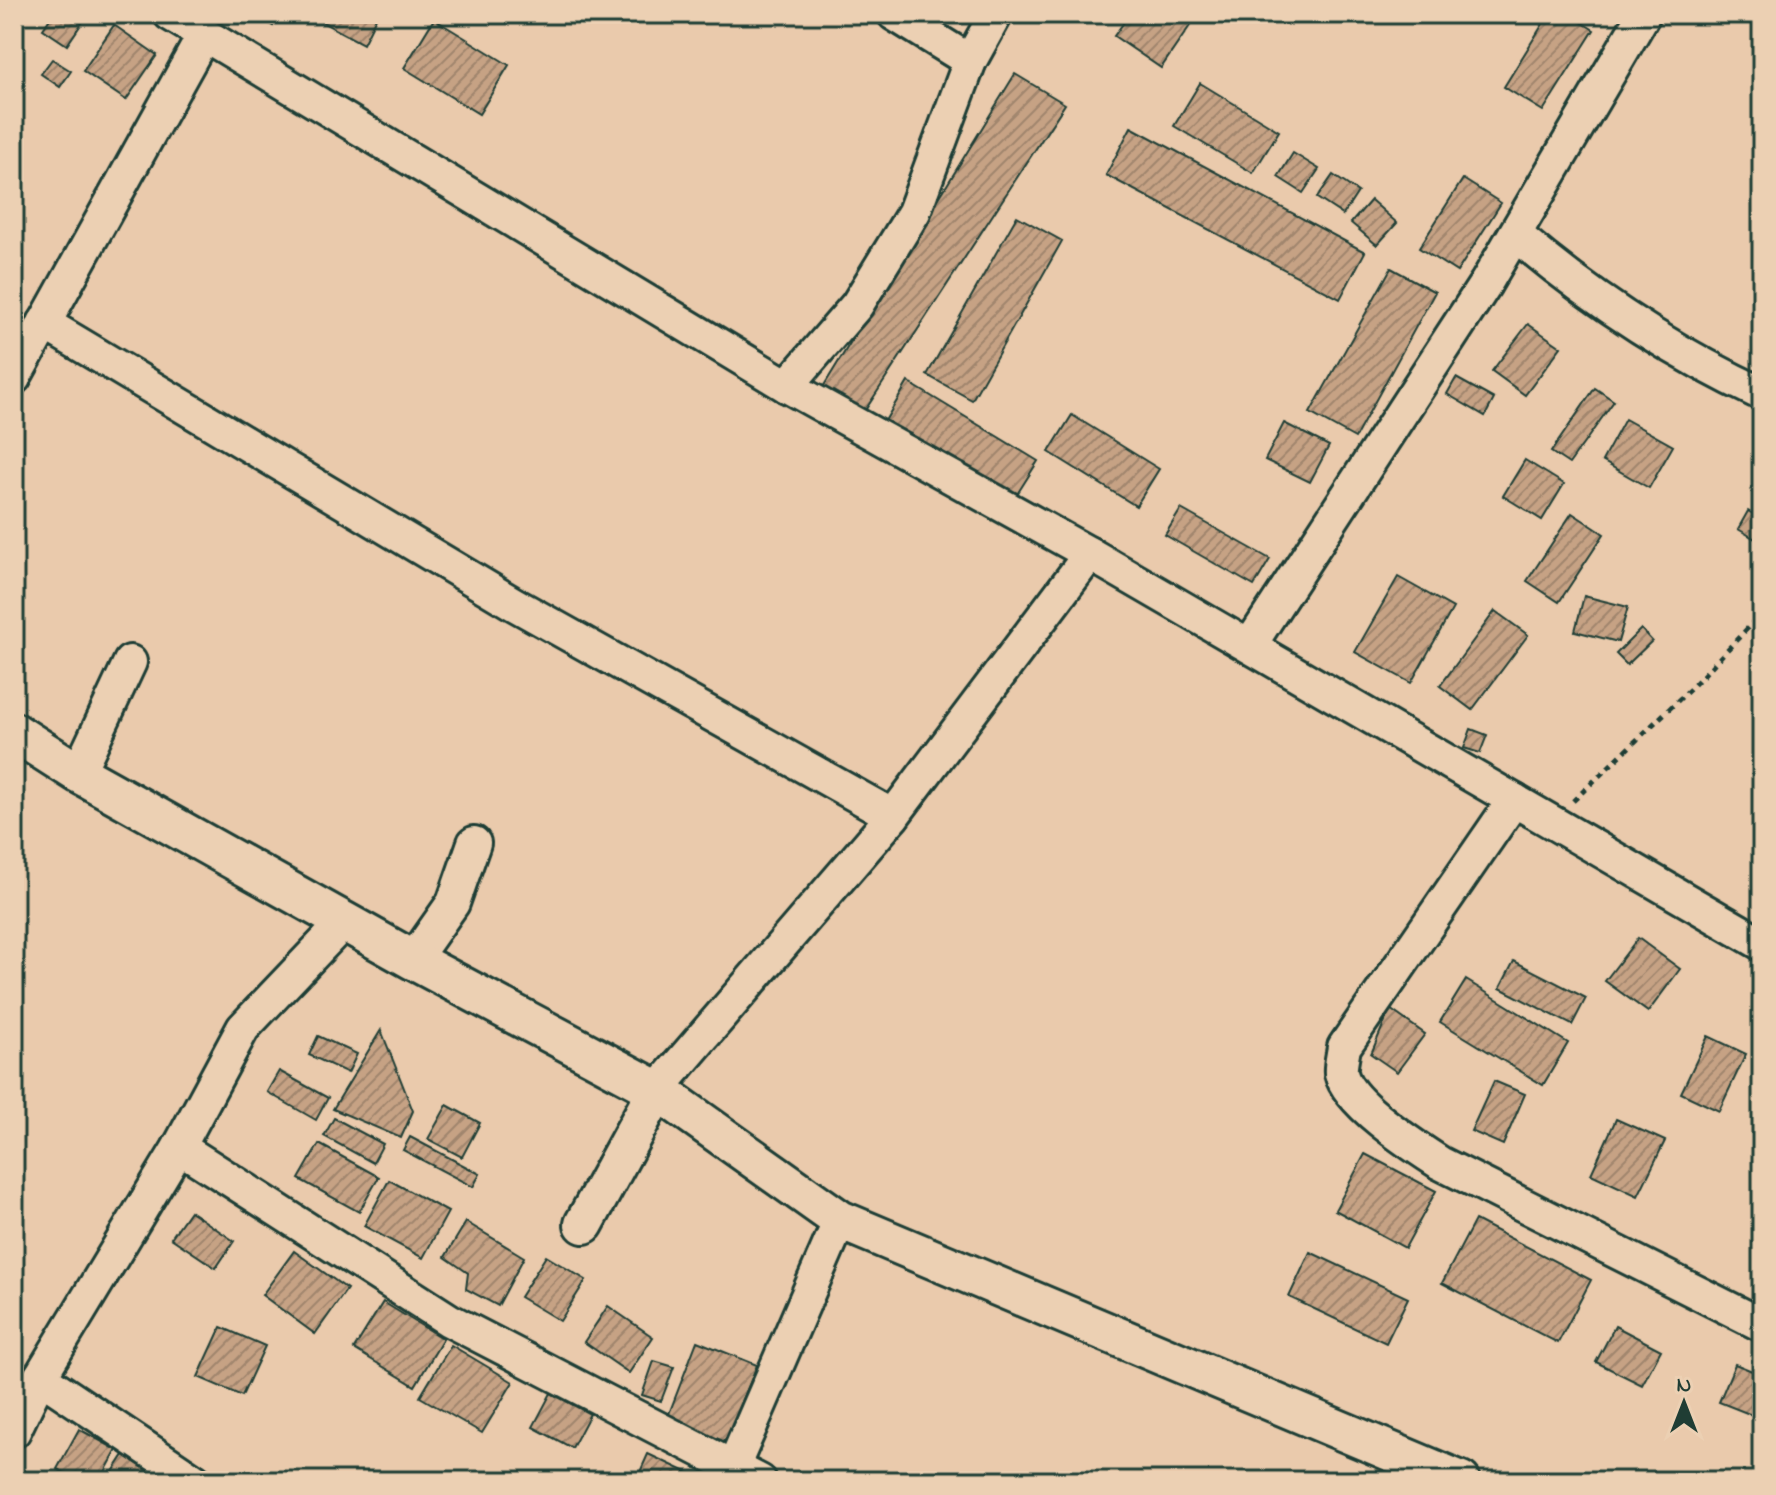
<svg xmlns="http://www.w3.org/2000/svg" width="1776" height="1495" font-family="'Indie Flower',sans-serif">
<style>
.building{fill:url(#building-hatch);stroke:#1f3d34;stroke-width:2}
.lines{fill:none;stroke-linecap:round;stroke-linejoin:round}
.minor-casing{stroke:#1f3d34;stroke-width:38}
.tertiary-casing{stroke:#1f3d34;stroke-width:44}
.path{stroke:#1f3d34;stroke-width:5;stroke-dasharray:6 6;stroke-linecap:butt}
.minor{stroke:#ecd0b3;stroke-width:32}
.tertiary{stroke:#ecd0b3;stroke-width:38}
</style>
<defs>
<pattern id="building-hatch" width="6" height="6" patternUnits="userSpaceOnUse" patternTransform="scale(2)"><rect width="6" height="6" fill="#c6a284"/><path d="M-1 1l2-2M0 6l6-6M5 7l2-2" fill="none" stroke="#a0856d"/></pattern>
</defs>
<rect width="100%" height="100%" fill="#eacaac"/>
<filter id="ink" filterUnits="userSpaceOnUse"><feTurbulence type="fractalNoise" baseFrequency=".0125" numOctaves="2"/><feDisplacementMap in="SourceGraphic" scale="16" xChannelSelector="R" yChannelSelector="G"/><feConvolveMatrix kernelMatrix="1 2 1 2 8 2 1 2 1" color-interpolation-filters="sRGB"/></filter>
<g filter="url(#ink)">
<g class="building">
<path d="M53,14H88L67,45L43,29Z"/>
<path d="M253,14H280L273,26Z"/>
<path d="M307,14H378L363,44Z"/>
<path d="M1130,14H1198L1161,68L1114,36Z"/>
<path d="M1549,14H1568L1594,30L1543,111L1504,87Z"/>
<path d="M434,19L509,65L479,114L404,68Z"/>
<path d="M114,25L157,55L126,100L83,71Z"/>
<path d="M52,59L71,71L60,87L41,74Z"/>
<path d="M1015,74L1065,104L864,412L820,392Z"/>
<path d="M1200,83L1279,131L1253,173L1174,126Z"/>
<path d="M1131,127L1365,252L1340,299L1106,175Z"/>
<path d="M1293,153L1319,169L1303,193L1278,177Z"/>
<path d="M1333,175L1358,192L1343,215L1317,198Z"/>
<path d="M1463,179L1501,203L1457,272L1419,248Z"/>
<path d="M1371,200L1397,223L1377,245L1351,223Z"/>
<path d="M1017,216L1062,241L972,400L927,375Z"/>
<path d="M1391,268L1435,292L1355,438L1310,413Z"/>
<path d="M1528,324L1561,347L1525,395L1492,371Z"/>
<path d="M1456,378L1494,399L1485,416L1447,394Z"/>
<path d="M908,382L1038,461L1014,499L885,421Z"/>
<path d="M1595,388L1614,401L1569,464L1551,452Z"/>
<path d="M1072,415L1159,469L1136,506L1049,452Z"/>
<path d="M1625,419L1673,446L1649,488L1602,461Z"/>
<path d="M1284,423L1329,446L1310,482L1265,460Z"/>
<path d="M1525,460L1564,484L1542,520L1503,496Z"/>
<path d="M1181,509L1270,559L1254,586L1165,535Z"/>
<path d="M1748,511L1762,519V543L1738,529Z"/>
<path d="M1572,513L1604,534L1559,602L1527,581Z"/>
<path d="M1398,577L1453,608L1411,683L1355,652Z"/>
<path d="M1584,596L1628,607L1618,642L1575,631Z"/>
<path d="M1495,611L1528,635L1472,710L1440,686Z"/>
<path d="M1641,629L1652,641L1627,665L1616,654Z"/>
<path d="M1471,729L1487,735L1480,753L1464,748Z"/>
<path d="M1638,938L1680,969L1648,1012L1605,981Z"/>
<path d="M1514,961L1586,998L1572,1025L1500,988Z"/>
<path d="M1466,980L1568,1043L1543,1085L1440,1022Z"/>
<path d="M1390,1009L1425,1034L1397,1072L1371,1054Z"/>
<path d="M381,1030L413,1111L401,1138L333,1109Z"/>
<path d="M318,1036L357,1054L348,1073L309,1055Z"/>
<path d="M1708,1036L1746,1054L1719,1111L1681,1093Z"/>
<path d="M279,1071L328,1098L316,1120L267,1092Z"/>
<path d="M1494,1081L1525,1094L1503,1145L1471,1131Z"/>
<path d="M447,1105L480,1123L462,1157L428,1139Z"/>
<path d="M334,1118L383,1144L373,1163L324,1136Z"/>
<path d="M1616,1119L1665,1141L1638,1196L1591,1174Z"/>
<path d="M410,1137L480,1174L473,1187L403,1150Z"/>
<path d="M319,1144L379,1177L359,1212L299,1179Z"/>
<path d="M1365,1154L1436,1191L1405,1248L1335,1210Z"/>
<path d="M389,1180L448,1212L423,1258L364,1226Z"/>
<path d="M190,1211L234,1241L216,1268L171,1238Z"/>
<path d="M1475,1220L1591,1280L1558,1343L1442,1283Z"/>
<path d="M466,1222L524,1257L498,1306L466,1289L468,1273L445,1257Z"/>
<path d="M294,1251L347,1289L315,1334L262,1295Z"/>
<path d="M1310,1252L1408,1298L1386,1343L1289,1297Z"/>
<path d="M546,1256L586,1280L560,1321L520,1297Z"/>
<path d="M383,1302L443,1339L415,1386L354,1349Z"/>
<path d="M608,1306L653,1337L629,1373L584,1342Z"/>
<path d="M1615,1326L1661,1350L1642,1385L1596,1362Z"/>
<path d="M221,1327L265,1346L242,1396L198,1377Z"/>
<path d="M697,1341L757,1365L726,1442L667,1419Z"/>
<path d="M451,1345L513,1382L482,1433L420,1397Z"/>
<path d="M654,1361L674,1367L661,1401L642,1395Z"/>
<path d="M1735,1364L1762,1375V1419L1719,1402Z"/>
<path d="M551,1393L590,1414L572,1448L533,1427Z"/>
<path d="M79,1429L117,1450L100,1481H80L57,1469Z"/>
<path d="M648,1454L697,1477L695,1481H636Z"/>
<path d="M124,1455L164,1481H107Z"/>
</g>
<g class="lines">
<defs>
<g id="minor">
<path d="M170,14L787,386L1090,554L1762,944"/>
<path d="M894,14L970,61"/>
<path d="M1516,235C1590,298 1674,353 1762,394"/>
<path d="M44,323L514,604L893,816"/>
<path d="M14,378L204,35"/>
<path d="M787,386L857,305L914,212L970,61L996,14"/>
<path d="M1250,645L1486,283L1644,14"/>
<path d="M78,773L130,662"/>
<path d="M1514,800L1344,1047C1343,1055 1340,1066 1341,1073C1348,1104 1414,1146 1440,1163L1762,1325"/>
<path d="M413,960L453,903L474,843"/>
<path d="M657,1090L893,816L1090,554"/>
<path d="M179,1147L449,1320L760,1481"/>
<path d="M40,1377L195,1481"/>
<path d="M14,1431L40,1377L179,1147L243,1028L346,920"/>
<path d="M727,1481L840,1220"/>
</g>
<g id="tertiary">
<path d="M14,732L78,773L413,960L657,1090L840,1220L1461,1481"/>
<path d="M584,1224L657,1090"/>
</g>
</defs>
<use href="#minor" class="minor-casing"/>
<use href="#tertiary" class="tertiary-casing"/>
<path class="path" d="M1573,801L1690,689L1762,613"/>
<use href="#minor" class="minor"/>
<use href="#tertiary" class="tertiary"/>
</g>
</g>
<rect width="1776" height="1495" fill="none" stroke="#ecd0b3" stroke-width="48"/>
<rect x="24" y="24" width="1728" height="1447" fill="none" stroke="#1f3d34" stroke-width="3" filter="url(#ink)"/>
<g transform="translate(1684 1403)" stroke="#ecd0b3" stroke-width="6" paint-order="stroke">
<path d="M0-6L14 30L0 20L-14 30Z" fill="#1f3d34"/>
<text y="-12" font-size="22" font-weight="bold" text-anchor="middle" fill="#1f3d34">N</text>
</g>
</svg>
